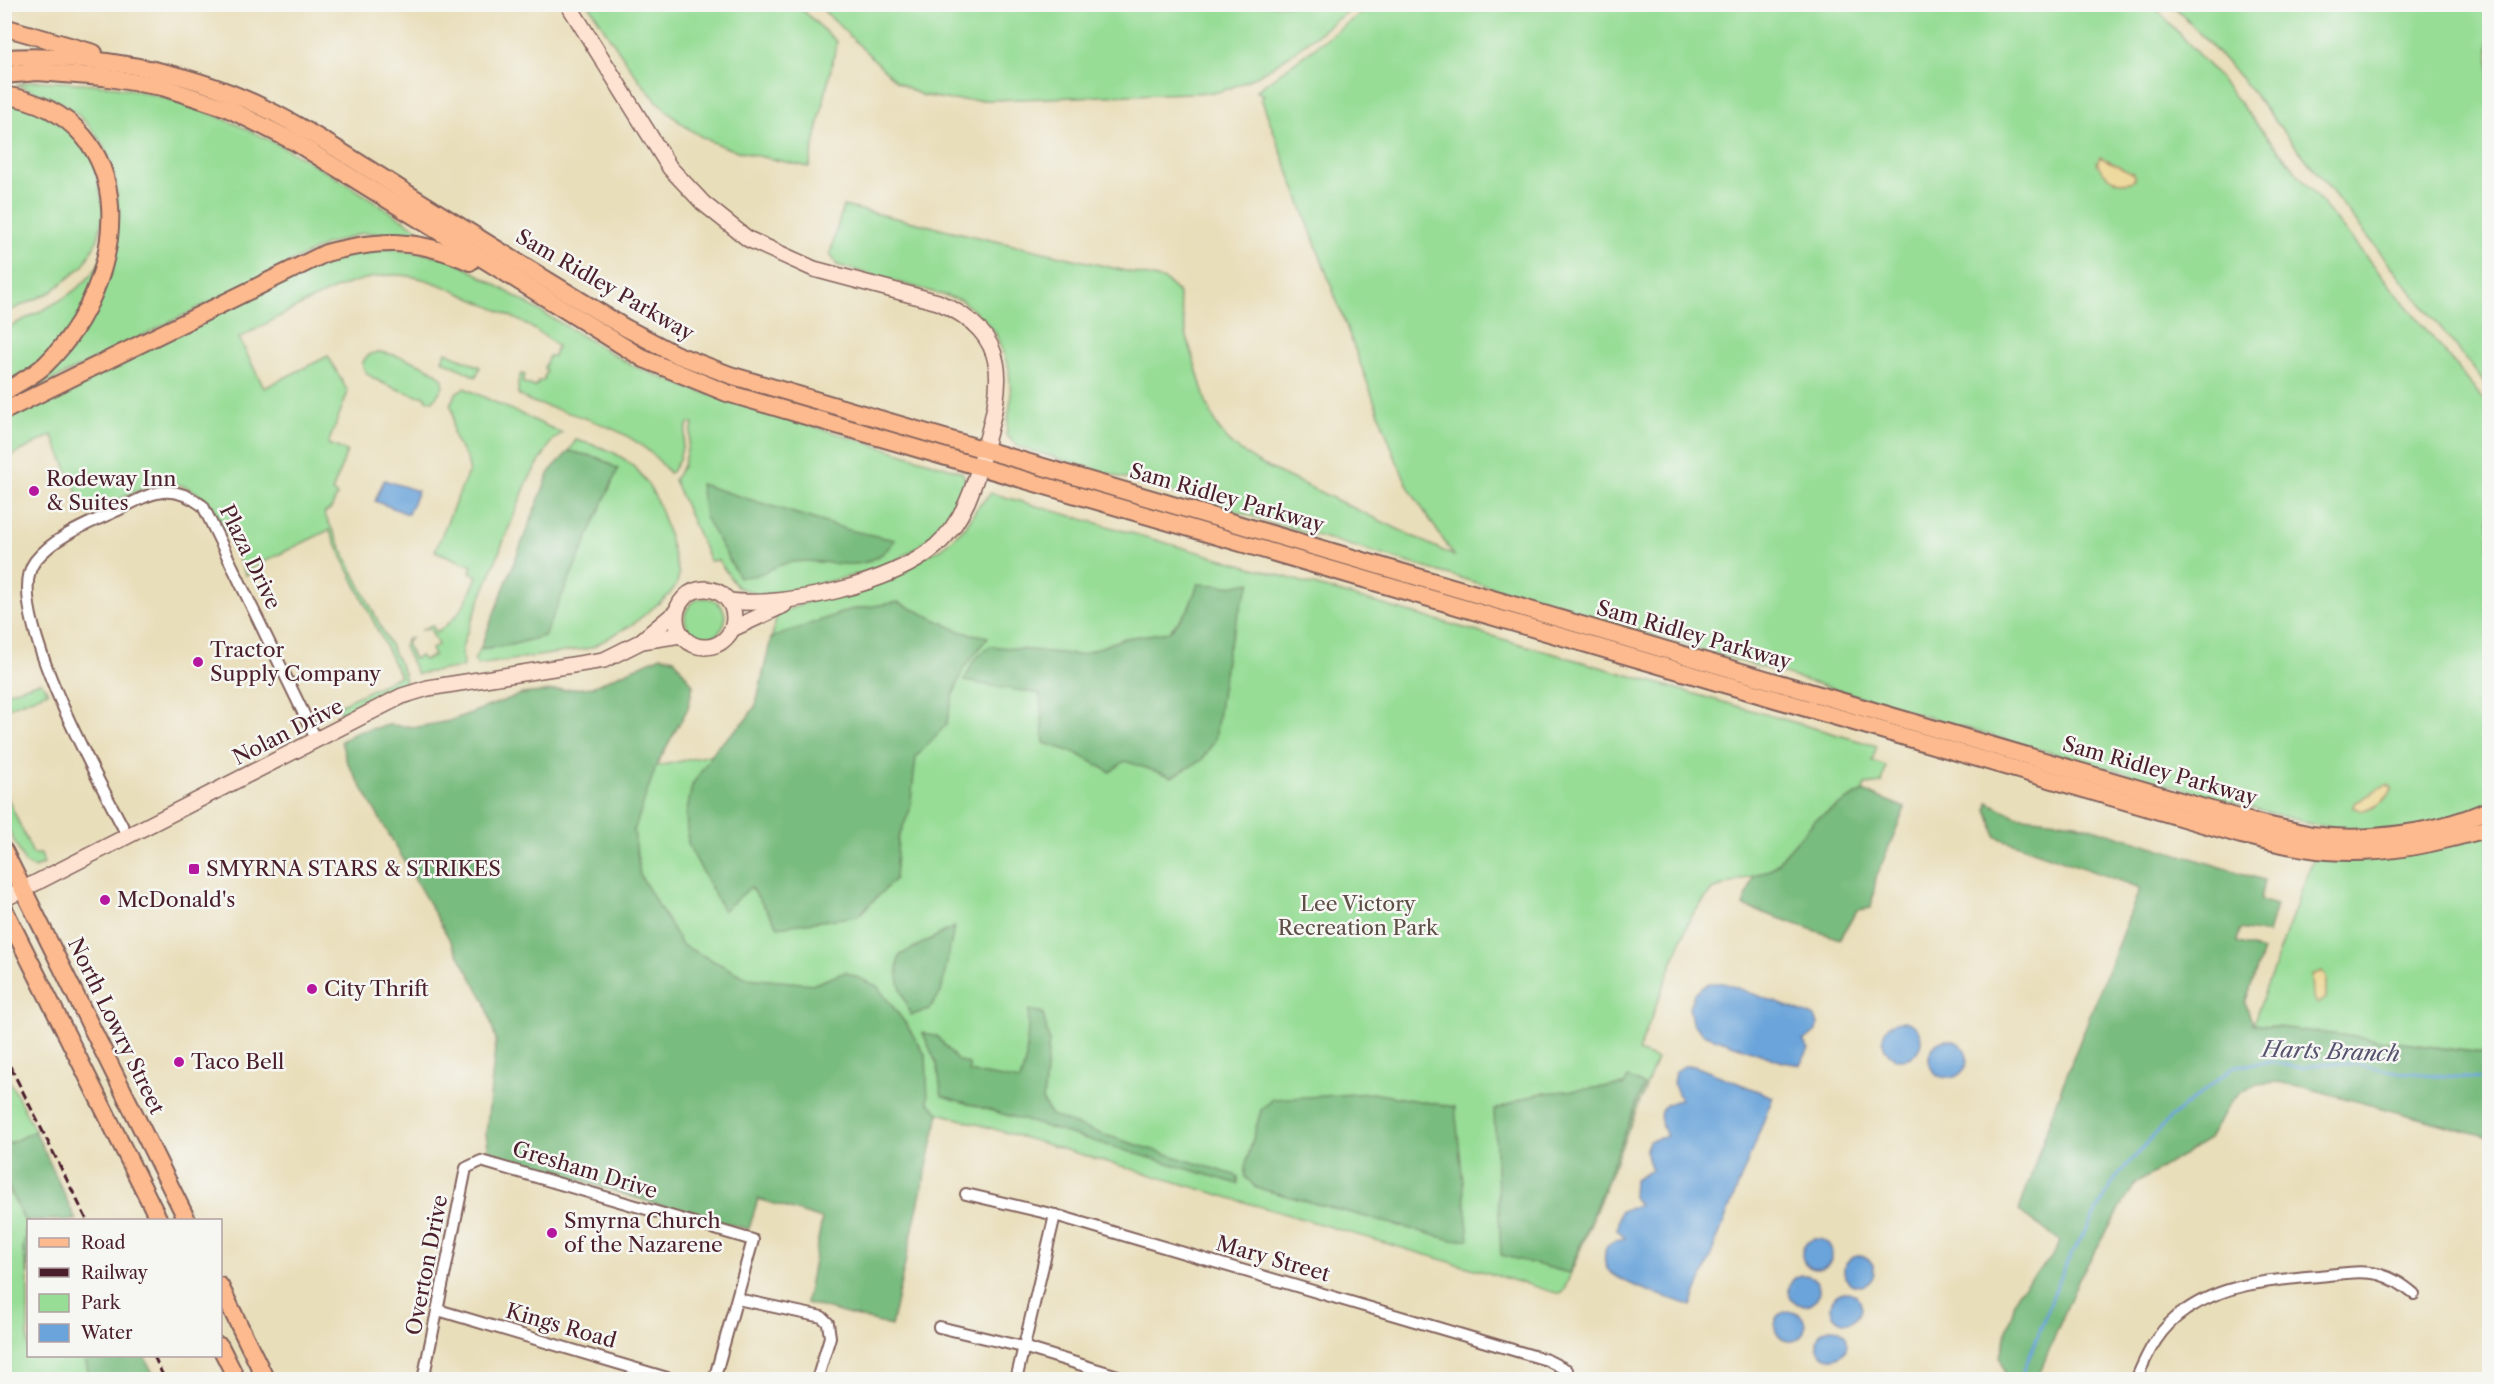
<svg xmlns="http://www.w3.org/2000/svg" width="2494" height="1384" font-family="'Libre Caslon Text',serif">
<style>
.green{fill:#97dd96;stroke:#707e60;stroke-width:1.5}
.forest{fill:#79bc7f;stroke:#626e55;stroke-width:1.5}
.sand{fill:#eeda9e;stroke:#9c7c64;stroke-width:1.5}
.water{fill:#6ba4da;stroke:#5a6282;stroke-width:1.5}
.lines{fill:none;stroke-linecap:round;stroke-linejoin:round}
.stream{stroke:#6ba4da;stroke-width:3}
.street-casing{stroke:#82625d;stroke-width:14}
.secondary-casing{stroke:#82625d;stroke-width:18}
.primary-casing{stroke:#82625d;stroke-width:20}
.street{stroke:#fff;stroke-width:10}
.secondary{stroke:#fee3d2;stroke-width:15}
.primary{stroke:#fcba8e;stroke-width:16}
.rail{stroke:#4a1f2b;stroke-width:3;stroke-dasharray:9 4.5;stroke-linecap:butt}
.poi-dot{fill:#b5179e;stroke:#f6f6f2;stroke-width:2}
.labels{text-anchor:middle;stroke-width:5;stroke-linejoin:round;paint-order:stroke}
.street-label{font-size:21px;fill:#4a1f2b;stroke:#f6f6f2}
.poi-label{font-size:21px;fill:#4a1f2b;stroke:#f6f6f2;text-anchor:start}
.park-label{font-size:21px;fill:#5d4e46;stroke:#f6f6f2}
.water-label{font-size:22px;font-style:italic;fill:#575471;stroke:#f6f6f2}
</style>
<rect width="100%" height="100%" fill="#f6f6f2"/>
<filter id="ink" filterUnits="userSpaceOnUse"><feTurbulence type="fractalNoise" baseFrequency=".0167" numOctaves="2"/><feDisplacementMap in="SourceGraphic" scale="12" xChannelSelector="R" yChannelSelector="G"/><feConvolveMatrix kernelMatrix="1 2 1 2 8 2 1 2 1" color-interpolation-filters="sRGB"/></filter>
<filter id="wash" filterUnits="userSpaceOnUse"><feTurbulence type="fractalNoise" baseFrequency=".008" numOctaves="4" result="noise"/><feDisplacementMap in="SourceGraphic" scale="24" xChannelSelector="R" yChannelSelector="G"/><feGaussianBlur stdDeviation="1.35" result="paint"/><feColorMatrix in="noise" values="0 0 0 0 0 0 0 0 0 0 0 0 0 0 0 0 0 1.4 0 .05"/><feComposite in="paint" operator="in"/></filter>
<g filter="url(#wash)">
<rect width="100%" height="100%" fill="#e9deba"/>
<g class="green">
<path d="M589,5H797L837,42L809,167C777,159 740,155 710,141C654,115 622,55 589,5Z"/>
<path d="M818,5H1356C1313,36 1270,77 1218,92L990,100H951L921,95L897,82Z"/>
<path d="M1372,5H2153L2210,67L2489,406V1054L2253,1024L2314,857H2319L2335,827L2315,825L2023,745L1019,447L1006,435L1011,398L1009,368L995,332L982,318L961,300L837,265L830,254L843,206L1165,280L1178,292L1187,337L1206,402L1218,428L1232,445L1259,463L1454,556L1410,490L1397,462L1261,98L1264,95L1256,91Z"/>
<path d="M2173,5H2489V388L2241,78Z"/>
<path d="M33,81C66,82 100,83 133,90C245,114 338,178 433,239L403,234L363,233L325,245L5,404V329C33,314 68,301 90,276C102,263 106,248 111,231C127,183 109,137 68,107C54,97 33,91 17,85Z"/>
<path d="M4,100L39,109L91,149L104,210L98,239L83,266L51,292L5,313Z"/>
<path d="M377,246L450,258L633,366L692,389L962,472C970,485 963,497 955,509C909,579 828,577 756,599L753,592L737,587L718,560L710,561L674,480L683,466L693,424L688,423L679,460L672,472L669,473C636,427 580,417 529,401L518,394V382L521,374L525,375L522,382L535,387L539,381H543L547,371L544,368L549,356H554L557,346C533,325 502,312 473,299C450,289 425,276 399,275C346,273 286,315 239,338L264,388L328,356L348,392L328,444L347,451L332,492L337,495L331,509L324,513L404,673L405,688L346,718L343,717L337,706L400,676L329,530L249,569L250,573L246,575C228,539 210,474 158,485C135,489 112,504 91,515L86,513L52,435L5,459V420L314,264Z"/>
<path d="M379,352C395,354 434,366 443,380V387L433,401L427,400L425,396H417C405,391 358,379 363,362C366,355 372,353 379,352Z"/>
<path d="M446,352L480,367L476,377L442,360Z"/>
<path d="M464,388L562,433L552,441L528,480L466,635L462,648L463,667L417,674L404,647L406,640L412,638L406,643L414,659L420,656L424,660L434,656L431,649L438,645L430,629L421,630L432,625L436,632C459,619 468,600 477,576L470,572L472,566L435,551L469,470C469,455 456,447 453,433C452,423 456,414 450,404L457,392Z"/>
<path d="M576,440C589,444 604,447 616,454C660,478 666,529 679,574L677,584L669,595L633,624L591,648L478,665L474,660L480,649L511,645L544,636L599,458L569,451Z"/>
<path d="M991,493L1877,746L1872,761L1886,766L1882,783L1865,785L1863,791L1816,819L1772,869L1712,890L1690,918L1638,1052L1657,1059L1564,1290L1560,1294L939,1113L522,1017L466,806L739,749L753,722L777,614L940,550L966,526L977,508Z"/>
<circle cx="705" cy="618" r="20"/>
<path d="M41,682L48,692L5,709V693Z"/>
<path d="M5,792L33,854H41L44,864L34,868L25,863L5,822Z"/>
<path d="M4,1070L35,1131L5,1146H4Z"/>
<path d="M4,1180L26,1224L23,1251L28,1275V1356H85L90,1379H5Z"/>
</g>
<g class="forest">
<path d="M569,451L599,458L618,469L544,636L511,645L480,649L550,471Z"/>
<path d="M700,484L849,530L895,540C864,583 826,554 787,563C766,568 766,577 739,577L705,517Z"/>
<path d="M1251,582L1242,602L1227,653L1215,740L1202,760L1172,777L1125,761L1110,772L1076,753L1044,743L1040,694L964,681L974,660L990,646L1080,655L1125,638L1169,632L1188,610L1198,584L1230,586Z"/>
<path d="M898,602L962,632L988,637L963,669L953,696L946,725L916,757L910,810L898,839L895,879L858,916L778,927L751,887L723,911L688,844L686,816L692,785L717,747L745,721L756,705L771,638L849,610Z"/>
<path d="M661,656L674,659L693,685L688,708L656,766L634,831L640,875L682,945L747,978L814,984L845,972L877,986L906,1024L926,1056L928,1102L939,1113L891,1326L806,1303L822,1219L758,1199L749,1229L701,1218L489,1152L486,1134L496,1040L485,1001L346,760L341,741L357,732L389,725L418,727L449,721L522,694L592,687Z"/>
<path d="M1863,791L1905,808L1876,878L1871,908L1857,910L1840,939L1743,906L1754,875L1772,869L1816,819Z"/>
<path d="M1988,802L2015,816L2076,823L2264,880L2260,900L2276,905L2268,934L2240,929L2237,942L2263,951L2245,1003L2253,1024L2489,1054V1137L2304,1087L2277,1082L2257,1084L2241,1092L2230,1103L2209,1139L2135,1184L2079,1278L2037,1379H2006L2000,1355L2018,1292L2051,1258L2060,1241L2019,1211L2056,1102L2140,888L1996,837L1987,809Z"/>
<path d="M954,927L941,993L928,1010L911,1015C904,997 892,975 900,955Z"/>
<path d="M1029,1010L1043,1013L1049,1041L1043,1102L1051,1115L1092,1131L1238,1176V1184L942,1096L937,1065L923,1033L937,1036L957,1060L969,1064V1072L1020,1081L1026,1059Z"/>
<path d="M1628,1078L1644,1085L1569,1273L1501,1255L1494,1110L1536,1094L1624,1085Z"/>
<path d="M1372,1093L1455,1107L1469,1239L1452,1240L1257,1188L1245,1177V1167L1261,1110L1273,1099Z"/>
<path d="M35,1131L76,1220H28V1275L23,1251L26,1224L5,1179L4,1146Z"/>
<path d="M84,1356H144L156,1379H90Z"/>
</g>
<g class="sand">
<path d="M2100,157L2133,173L2135,180C2122,188 2103,176 2097,163Z"/>
<path d="M2388,785L2392,788C2389,799 2374,809 2363,811L2353,807L2354,803C2368,798 2375,787 2388,785Z"/>
<path d="M2322,971L2326,977V998L2318,1004L2313,998L2312,975Z"/>
</g>
<g class="water">
<path d="M384,480L418,491L408,514L375,501Z"/>
<path d="M1709,983H1724L1813,1016L1818,1023L1817,1031L1803,1041L1809,1049L1800,1065L1783,1062L1703,1034L1692,1023L1689,1007L1694,994Z"/>
<circle cx="1902" cy="1040" r="19"/>
<circle cx="1948" cy="1059" r="19"/>
<path d="M1684,1066H1695L1773,1097L1691,1306C1669,1297 1624,1286 1608,1270C1603,1263 1604,1255 1606,1247L1616,1240L1625,1238L1617,1229L1620,1211L1639,1205L1633,1197L1634,1180L1652,1170L1645,1151L1649,1141L1667,1136C1656,1116 1657,1104 1681,1100L1673,1083L1675,1072Z"/>
<circle cx="1817" cy="1254" r="15"/>
<circle cx="1859" cy="1271" r="15"/>
<circle cx="1804" cy="1290" r="15"/>
<circle cx="1846" cy="1307" r="15"/>
<circle cx="1790" cy="1326" r="15"/>
<circle cx="1832" cy="1343" r="15"/>
</g>
<g class="lines">
<path class="stream" d="M2020,1380L2066,1264L2117,1176L2171,1117L2235,1066L2271,1062L2301,1068L2327,1063L2355,1064L2391,1071L2490,1080"/>
</g>
</g>
<g filter="url(#ink)">
<g class="lines">
<defs>
<g id="street">
<path d="M127,835C103,788 0,607 35,561C55,536 88,524 116,511C149,494 170,480 203,506L317,741"/>
<path d="M966,1194L1055,1215L1547,1360L1567,1370L1570,1380"/>
<path d="M737,1299L822,1317L828,1323L830,1337L817,1380"/>
<path d="M438,1310L674,1380"/>
<path d="M939,1327L1023,1347L1131,1380"/>
<path d="M423,1380L466,1168L481,1161L753,1240L714,1380"/>
<path d="M1016,1380L1055,1215"/>
<path d="M2136,1380C2148,1351 2160,1327 2186,1310C2225,1283 2273,1280 2319,1276C2338,1274 2359,1270 2378,1274C2393,1278 2403,1285 2414,1294"/>
</g>
<g id="secondary">
<path d="M568,4L670,168L703,203L748,239L814,269L938,302C1013,335 1003,383 984,450C975,485 964,521 936,546C892,584 786,608 729,601"/>
<circle cx="705" cy="618" r="29"/>
<path d="M732,629L784,605"/>
<path d="M642,641L681,635"/>
<path d="M4,899L402,696L428,688L604,660L640,642L676,612"/>
</g>
<g id="primary">
<path d="M4,27L94,53"/>
<path d="M4,58C91,54 181,68 260,106C314,132 365,167 416,199C485,242 554,285 624,327L675,354L730,375L2252,822C2272,826 2292,831 2311,835C2366,843 2439,833 2490,809"/>
<path d="M4,75L37,72L103,77L162,87L227,108L295,142L644,359L727,393L2241,835C2270,841 2298,849 2327,851C2383,856 2437,843 2490,828"/>
<path d="M4,95C148,119 129,283 46,364C35,375 18,383 4,392"/>
<path d="M4,411L326,253C381,239 417,238 470,262"/>
<path d="M4,851L187,1220"/>
<path d="M4,909L159,1220"/>
<path d="M220,1286L266,1380"/>
<path d="M220,1346L237,1380"/>
</g>
</defs>
<use href="#street" class="street-casing"/>
<use href="#secondary" class="secondary-casing"/>
<use href="#primary" class="primary-casing"/>
<use href="#street" class="street"/>
<use href="#secondary" class="secondary"/>
<use href="#primary" class="primary"/>
<g class="rail">
<path d="M4,1054L87,1220"/>
<path d="M154,1356L165,1380"/>
</g>
</g>
</g>
<g class="poi-dot">
<circle cx="34" cy="491" r="6"/>
<circle cx="198" cy="662" r="6"/>
<rect x="188" y="863" width="12" height="12" rx="3"/>
<circle cx="105" cy="900" r="6"/>
<circle cx="312" cy="989" r="6"/>
<circle cx="179" cy="1062" r="6"/>
<circle cx="552" cy="1233" r="6"/>
</g>
<g class="labels">
<g class="street-label">
<text transform="translate(605 285) rotate(30)" y="7">Sam Ridley Parkway</text>
<text transform="translate(1227 498) rotate(16)" y="7">Sam Ridley Parkway</text>
<text transform="translate(250 557) rotate(64)" y="7">Plaza Drive</text>
<text transform="translate(1694 635) rotate(16)" y="7">Sam Ridley Parkway</text>
<text transform="translate(288 732) rotate(-27)" y="7">Nolan Drive</text>
<text transform="translate(2160 771) rotate(16)" y="7">Sam Ridley Parkway</text>
<text transform="translate(116 1026) rotate(64)" y="7">North Lowry Street</text>
<text transform="translate(585 1170) rotate(17)" y="7">Gresham Drive</text>
<text transform="translate(1273 1259) rotate(16)" y="7">Mary Street</text>
<text transform="translate(427 1265) rotate(-79)" y="7">Overton Drive</text>
<text transform="translate(561 1326) rotate(16)" y="7">Kings Road</text>
</g>
<g class="poi-label">
<text x="46" y="486">Rodeway Inn<tspan x="46" dy="24">&amp; Suites</tspan></text>
<text x="210" y="657">Tractor<tspan x="210" dy="24">Supply Company</tspan></text>
<text x="206" y="876">SMYRNA STARS &amp; STRIKES</text>
<text x="117" y="907">McDonald's</text>
<text x="324" y="996">City Thrift</text>
<text x="191" y="1069">Taco Bell</text>
<text x="564" y="1228">Smyrna Church<tspan x="564" dy="24">of the Nazarene</tspan></text>
</g>
<g class="park-label">
<text x="1358" y="911">Lee Victory<tspan x="1358" dy="24">Recreation Park</tspan></text>
</g>
<g class="water-label">
<text transform="translate(2331 1051) rotate(2)" y="8">Harts Branch</text>
</g>
</g>
<rect width="2494" height="1384" fill="none" stroke="#f6f6f2" stroke-width="24"/>
<rect x="27" y="1219" width="195" height="138" fill="#f6f6f2" stroke="#b1a0a2" stroke-width="1.5"/>
<rect x="39" y="1238" width="30" height="9" fill="#fcba8e" stroke="#b1a0a2" stroke-width="1.5"/>
<text x="81" y="1249" font-size="18" fill="#4a1f2b">Road</text>
<rect x="39" y="1268" width="30" height="9" fill="#4a1f2b" stroke="#b1a0a2" stroke-width="1.5"/>
<text x="81" y="1279" font-size="18" fill="#4a1f2b">Railway</text>
<rect x="39" y="1294" width="30" height="18" fill="#97dd96" stroke="#b1a0a2" stroke-width="1.5"/>
<text x="81" y="1309" font-size="18" fill="#4a1f2b">Park</text>
<rect x="39" y="1324" width="30" height="18" fill="#6ba4da" stroke="#b1a0a2" stroke-width="1.5"/>
<text x="81" y="1339" font-size="18" fill="#4a1f2b">Water</text>
</svg>
